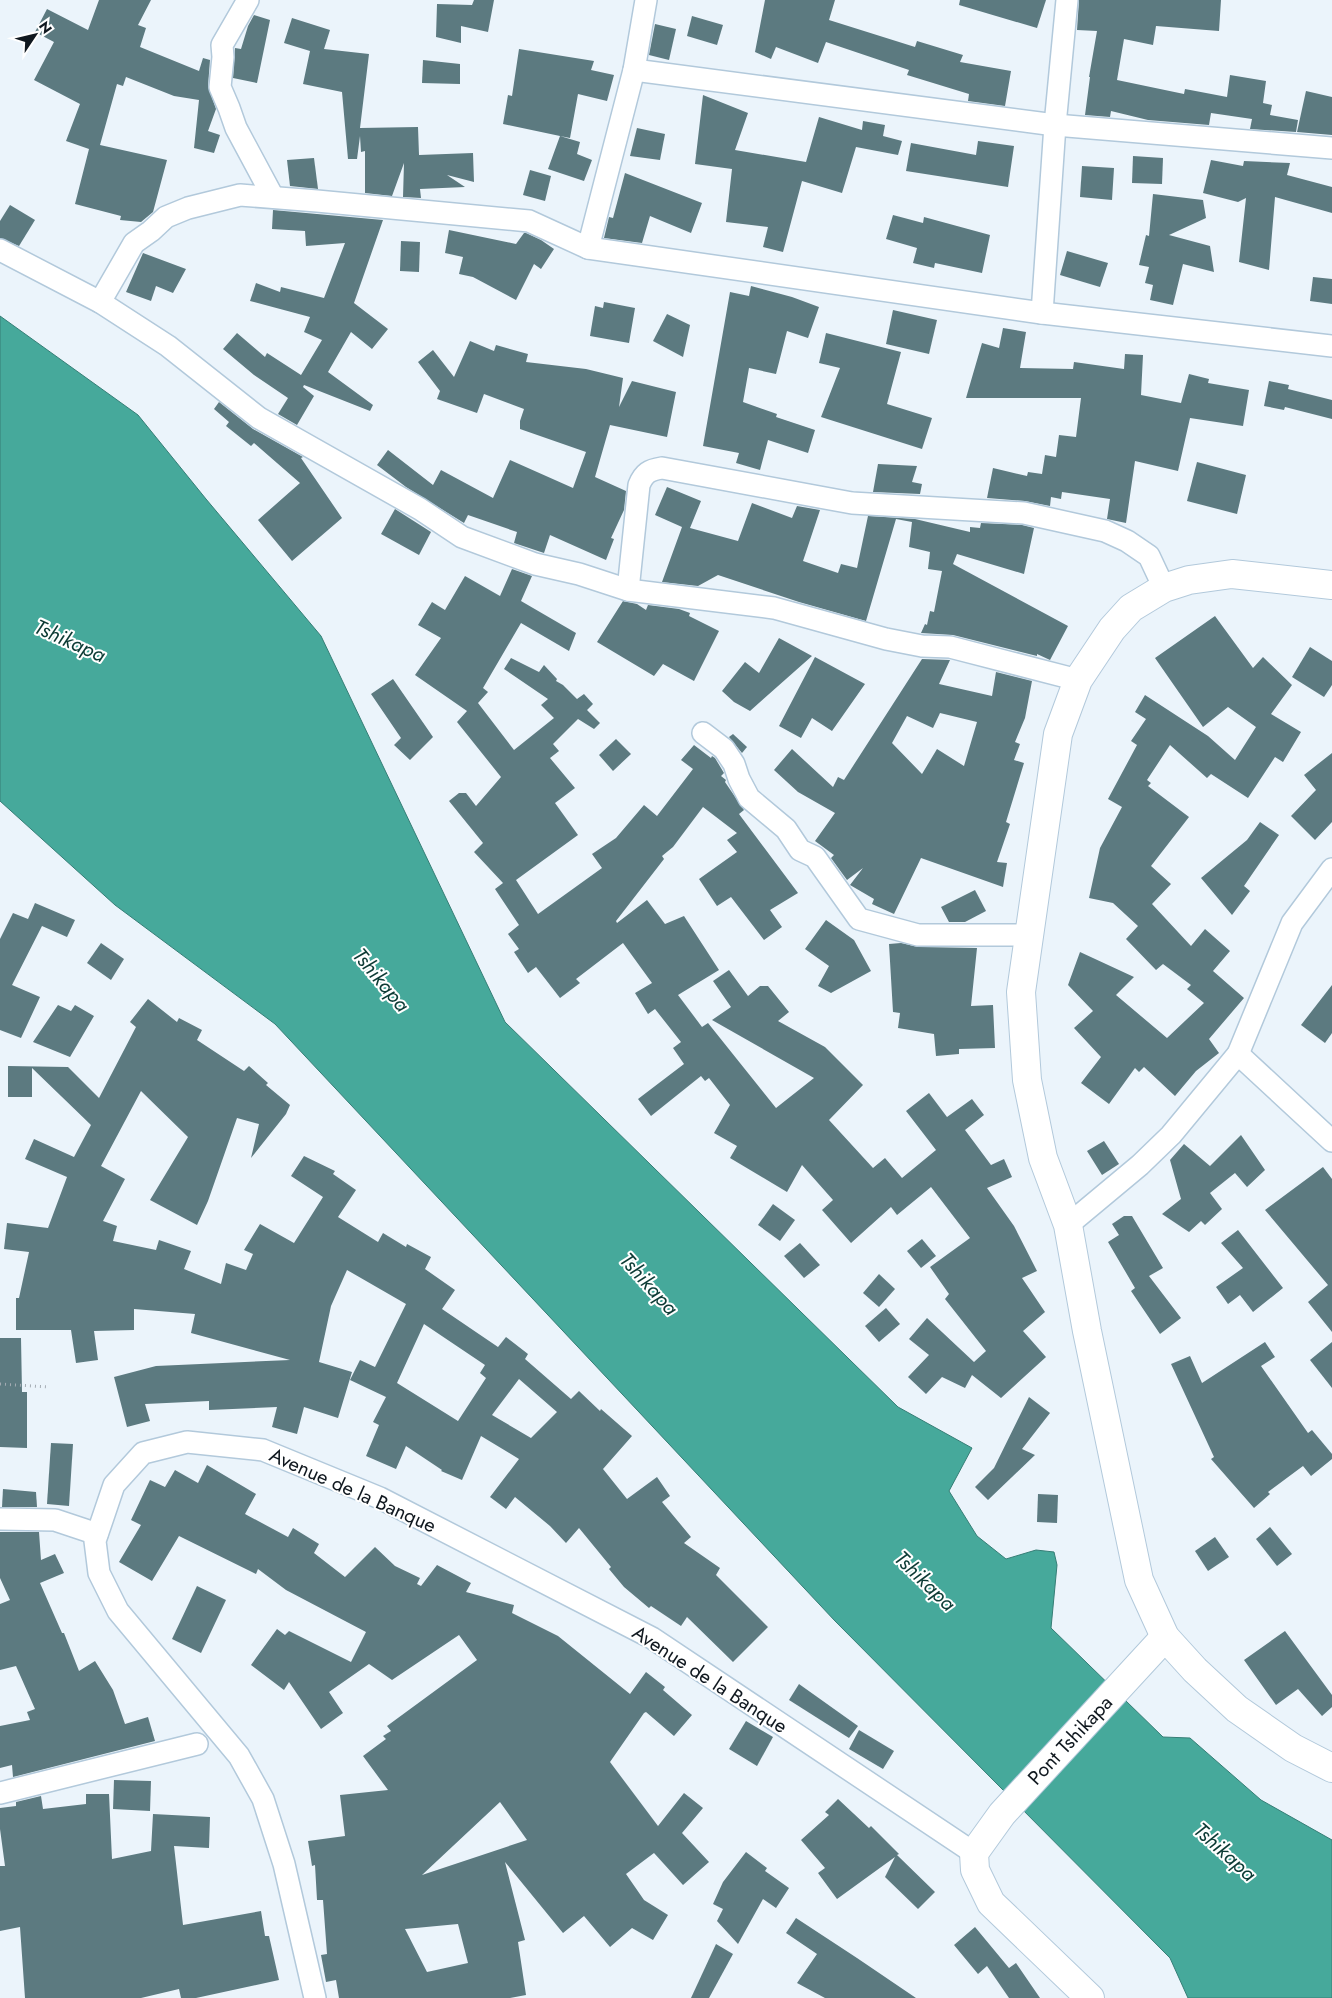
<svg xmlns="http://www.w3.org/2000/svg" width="1332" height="1998" font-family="Jost,sans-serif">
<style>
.water{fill:#46a99b;stroke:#367e76}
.building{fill:#5c7a80;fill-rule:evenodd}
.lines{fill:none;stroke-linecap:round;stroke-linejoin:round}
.minor-casing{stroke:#b2c9db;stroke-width:24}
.primary-casing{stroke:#b2c9db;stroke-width:30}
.trunk-casing{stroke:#b2c9db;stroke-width:30}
.path{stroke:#a5adb4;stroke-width:3;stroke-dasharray:1 4;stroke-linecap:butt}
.minor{stroke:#fff;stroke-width:21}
.primary{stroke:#fff;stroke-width:28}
.trunk{stroke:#fff;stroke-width:28}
.labels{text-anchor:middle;stroke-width:4;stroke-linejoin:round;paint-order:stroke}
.street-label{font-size:20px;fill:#10181f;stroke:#fff}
.water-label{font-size:21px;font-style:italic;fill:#0d3b35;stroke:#fff}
</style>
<rect width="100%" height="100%" fill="#ebf4fb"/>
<path class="water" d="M0,316L138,415L206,499L321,636L505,1022L898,1407L972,1448L949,1491L977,1536L1006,1559L1036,1550L1054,1552L1057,1565L1051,1628L1163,1737L1190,1738L1261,1800L1332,1840V1998H1188L1170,1958L835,1621L275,1024L115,905L0,801Z"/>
<g class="building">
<path d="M99,0H151L138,25L146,28L140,47L199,71L203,58L210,60L208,86L216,109L208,131L220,135L214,153L194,148L199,100L174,96L126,77L123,86L117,84L100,145L167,160L153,212L141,222L120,220L121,216L75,204L89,149L66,141L80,104L34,80L54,42L35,32L47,9L88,30Z"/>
<path d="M474,0H494L488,32L461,26V43L436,37L437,4L472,5Z"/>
<path d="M765,0H835L829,20L915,47L917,41L963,55L960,62L1011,71L1005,106L968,101L969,94L907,75L909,70L826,42L818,63L776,47L771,59L755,52Z"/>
<path d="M960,0H1046L1037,28L959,5Z"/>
<path d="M1079,0H1221L1219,31L1156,26L1153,45L1124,39L1117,80L1184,94L1185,89L1227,97L1230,75L1266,81L1263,103L1272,105L1270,115L1298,120L1296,132L1250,129L1252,119L1211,113L1209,125L1148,120L1111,111L1110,117L1085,115L1090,77H1089L1097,31L1077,30Z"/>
<path d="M254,15L270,20L257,83L233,78L235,48L241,49L248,26Z"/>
<path d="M692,16L723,25L717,45L687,36Z"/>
<path d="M292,18L330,30L324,49L369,54L360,128L418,127L419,155L473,153L474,182L447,175L465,187L420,189L421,198L403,197L404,163L392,196L365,193V151L361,152L360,136L357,159H348L342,92L303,84L310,51L284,43Z"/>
<path d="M655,24L676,29L669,60L649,55Z"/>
<path d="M519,49L594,61L591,70L614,75L607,101L578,94L570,138L560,136L580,142L577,154L592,160L584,181L548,169L560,136L503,124L508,95L512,96Z"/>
<path d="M423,60L460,64V84L422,83Z"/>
<path d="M1306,91L1332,97V135L1297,132Z"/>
<path d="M703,95L748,113L735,150L806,162L819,117L862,130L863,121L885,125L883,136L902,141L898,155L856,147L842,193L802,181L783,252L763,247L768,227L726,222L732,169L695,164Z"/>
<path d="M637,128L665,134L660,160L630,156Z"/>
<path d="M978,141L1014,146L1008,187L906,171L911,143L976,155Z"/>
<path d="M1133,156L1163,158L1162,184L1132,183Z"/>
<path d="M314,158L318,189L290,186L287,160Z"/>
<path d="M1211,160L1243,166L1244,161L1290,163L1287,175L1332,187V213L1275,197L1269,270L1239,262L1246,198L1238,202L1203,193Z"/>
<path d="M1082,166L1114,168L1112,200L1080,197Z"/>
<path d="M530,170L551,176L545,201L523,195Z"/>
<path d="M625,173L702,203L691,233L650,216L642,243L604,238L609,217L613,218Z"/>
<path d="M1153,194L1203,200L1206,218L1169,235L1210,246L1214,272L1183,264L1173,305L1150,300L1153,285L1145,283L1149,267L1139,265L1146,235L1149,236Z"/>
<path d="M10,205L35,220L19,246L0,238V221Z"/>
<path d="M273,210L383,220L354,303L388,329L372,349L351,332L328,372L373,405L370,411L304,385L303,387L314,396L297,425L278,414L288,398L254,375L223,349L237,333L265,357L267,353L301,375L322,340L304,332L310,317L250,301L256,283L280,292L281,287L324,298L345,243L306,246L305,231L272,229Z"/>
<path d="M893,215L923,223L924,217L990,235L982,273L935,263L934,268L913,263L917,248L886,239Z"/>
<path d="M449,230L516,244L524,233H526L541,240L554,249L541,269L534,264L516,300L473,277L459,274L463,257L445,253Z"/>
<path d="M401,241L420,242L419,272L400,271Z"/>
<path d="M1067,251L1108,263L1100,287L1060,275Z"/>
<path d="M143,253L186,269L173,293L156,286L151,301L126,292Z"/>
<path d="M1313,277L1332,279V304L1310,301Z"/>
<path d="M751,286L792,297L819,307L808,338L787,331L776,374L749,368L743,402L777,414L776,417L815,430L808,453L768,440L760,470L736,463L739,453L703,446L730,292L749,296Z"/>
<path d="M604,302L635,308L629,343L590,336L595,306L603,308Z"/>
<path d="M893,310L937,320L929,354L886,344Z"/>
<path d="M667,314L690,325L683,357L653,341Z"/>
<path d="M1003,328L1026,332L1020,368L1073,369L1074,362L1124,369L1125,354L1143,355L1141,395L1181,403L1189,374L1209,379L1208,383L1249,390L1243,426L1190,418L1178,471L1135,461L1126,523L1107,519L1110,499L1062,492L1061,499L1051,497L1050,506L1025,501L987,498L993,468L1027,476L1028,472L1042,474L1045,455L1056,457L1059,435L1076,437L1081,398H966L982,343L999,348Z"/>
<path d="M826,333L901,352L887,404L932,418L922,449L821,417L840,368L819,363Z"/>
<path d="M470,341L494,351L496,345L528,354L526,362L586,369L623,378L619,407L632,381L676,392L667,437L610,425L595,477L626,491L624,510L611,538L614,539L606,560L550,535L544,553L514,543L517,532L468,515L464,523L406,487L377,465L388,450L433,485L441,470L493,498L510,460L573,488L586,452L520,429V421L524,409L484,394L477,413L437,399L440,391L418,362L433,350L454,377Z"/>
<path d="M1269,381L1289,385L1288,389L1332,400V419L1285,407L1284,410L1264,406Z"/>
<path d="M219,402L253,429L303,457L301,458L342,518L292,561L258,520L300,483L254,443L251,446L226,426L229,422L214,409Z"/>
<path d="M1197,462L1246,475L1237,514L1187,501Z"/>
<path d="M878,464L917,466L912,482L922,484L920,494L873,492Z"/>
<path d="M667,487L701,501L690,528L738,541L752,503L792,518L797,506L820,510L803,561L838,573L841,564L857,568L868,516L915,519L970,532V527L980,528L981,523L1022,525L1034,528L1024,574L957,554L953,564L1068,626L1050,660L1037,654V656L953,635L921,633L925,624L927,625L930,611L934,612L942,571L928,569L930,552L909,547L912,522L896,519L866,621L799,602L718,575L698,586L662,582L682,527L655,515Z"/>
<path d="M395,509L431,532L419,555L381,534Z"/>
<path d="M512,569L532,576L521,601L576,633L569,651L521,623L483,688L488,692L478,703L514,750L554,718L541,705L548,699L504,669L511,658L539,672L544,665L557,679L556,681L563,685L577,699L584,694L593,704L587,710L600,723L594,729L578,719L553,744L559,751L550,758L575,788L555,803L578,835L516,880L538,914L602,868L592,854L616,838L644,805L657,816L693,769L681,760L694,745L711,758L712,756L715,758L724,773L721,776L726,780L725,782L744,810L739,814L798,893L770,910L782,927L764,940L731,897L717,906L699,879L737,852L727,840L737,833L703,807L673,847L662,856L664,859L616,921L617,923L647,900L665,924L684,916L719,970L678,995L702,1027L708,1023L776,1108L814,1078L712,1020L731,1007L713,981L729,970L748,996L760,986H768L789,1012L778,1021L825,1047L863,1085L829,1120L873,1168L885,1158L902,1178L936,1150L906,1111L929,1093L947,1117L972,1099L984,1115L965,1130L991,1165L1004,1159L1012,1177L987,1188L1014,1226L1037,1271L1022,1278L1045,1312L1023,1331L1046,1357L1001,1398L972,1375L965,1388L942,1377L926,1394L908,1377L929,1355L909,1339L927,1318L974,1362L986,1351L945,1299L949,1294L930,1267L970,1238L931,1187L897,1215L891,1207L851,1243L822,1210L833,1200L802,1165L787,1192L730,1158L737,1146L714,1133L730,1105L709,1078L705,1081L701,1076L651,1116L638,1099L684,1064L673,1048L681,1042L655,1009L648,1014L635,993L652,983L623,943L576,979L580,983L560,998L536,967L528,973L514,952L519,949L508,934L519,925L495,889L503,883L474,852L483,843L449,801L459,793H466L476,806L501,777L457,722L467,711L415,675L441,638L418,625L432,602L445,610L465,576L500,596Z"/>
<path d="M623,601L637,604L646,610L648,605L679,609L690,613L689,616L719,631L694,681L663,664L654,676L597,642Z"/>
<path d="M1215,616L1253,668L1263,657L1292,685L1271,714L1301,732L1283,762L1275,757L1248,798L1211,774L1207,778L1170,745L1147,780L1151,783L1148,786L1189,817L1151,866L1171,884L1152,904L1191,946L1205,929L1230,951L1213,971L1244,998L1209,1039L1219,1053L1196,1071L1175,1096L1144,1067L1139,1072L1135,1068L1109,1104L1081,1083L1101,1057L1074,1028L1093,1011L1068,985L1080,952L1134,977L1116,995L1167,1038L1204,1003L1187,989L1191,985L1163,964L1156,970L1126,939L1138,926L1113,903L1089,898L1100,848L1122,807L1108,799L1137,745L1131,741L1146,719L1135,712L1145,695L1208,736L1235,760L1256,727L1228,707L1203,727L1155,658Z"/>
<path d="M779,638L812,656L750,711L734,702L722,691L745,662L759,673Z"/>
<path d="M1310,647L1332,661V685L1324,697L1292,677Z"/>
<path d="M815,657L865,684L832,731L812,718L801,738L779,726Z"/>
<path d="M922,659L950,660L939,684L992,696L996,672L1032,681L1025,718L1015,742L1020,744L1014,760L1024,763L1006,822L1010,824L997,862L1007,863L1003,887L921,858L894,914L872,904L874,899L850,885L863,868L847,880L831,858L834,855L815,841L835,813L798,792L774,770L792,749L833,787L838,777L844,780ZM940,713L977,722L964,766L937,749L922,774L892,743L907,716L933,728Z"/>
<path d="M393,679L433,737L410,760L394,745L401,738L371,694Z"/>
<path d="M733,734L747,747L742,753L729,737Z"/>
<path d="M616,739L631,754L613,771L599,755Z"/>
<path d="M1332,753V822L1315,840L1291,816L1316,790L1304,775Z"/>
<path d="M1260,822L1279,835L1244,886L1250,891L1232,915L1201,878L1247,840Z"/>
<path d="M975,890L986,911L965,922H949L941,907Z"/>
<path d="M35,903L75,920L67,937L42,926L12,985L40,997L21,1038L0,1030V939L13,913L28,919Z"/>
<path d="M826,920L854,940L871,971L831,993L818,986L829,966L805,949Z"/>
<path d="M101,943L124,959L111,980L87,963Z"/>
<path d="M901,943L918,947L977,948L971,1006L993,1005L995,1048L959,1049V1054L936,1056L934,1034L898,1028L900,1013L893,1012L889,944Z"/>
<path d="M1332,985V1033L1325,1043L1301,1025Z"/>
<path d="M148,999L177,1022L179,1018L202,1030L197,1040L244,1071L249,1066L268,1083L266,1085L290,1105L286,1114L251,1158L259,1124L237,1118L208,1201L197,1225L150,1200L188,1137L141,1091L101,1166L125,1179L103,1221L117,1226L113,1241L156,1250L159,1240L191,1251L184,1269L221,1284L226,1263L246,1270L253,1254L244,1250L260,1224L294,1243L323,1197L291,1176L304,1156L335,1171L333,1174L356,1190L338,1217L378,1242L383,1233L406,1247L407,1244L431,1257L425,1269L455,1290L442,1309L498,1347L506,1337L528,1354L525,1359L571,1399L579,1391L600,1411L601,1409L632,1436L603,1469L627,1499L657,1477L670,1496L662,1502L691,1537L684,1543L720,1568L716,1575L768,1627L733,1662L687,1617L681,1626L651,1606L649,1608L624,1587L609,1569L611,1567L579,1528L566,1543L550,1526L515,1497L506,1509L490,1497L519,1459L481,1436L462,1480L441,1471L442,1470L406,1446L396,1469L366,1456L379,1425L373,1422L386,1397L350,1380L360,1360L375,1367L406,1304L347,1270L331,1306L319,1362L352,1372L338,1418L304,1407L297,1434L272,1427L277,1407L209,1410V1401L145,1404L150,1421L127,1427L114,1377L156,1366L290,1360L191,1333L195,1314L134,1309V1330L94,1331L98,1360L76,1363L71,1330H16V1298H19L29,1252L4,1249L7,1223L48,1228L67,1177L25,1159L34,1139L74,1157L91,1125L32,1068V1097H8V1066L68,1067L99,1098L136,1027L130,1022ZM424,1324L485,1365L480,1373L486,1378L458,1421L397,1383ZM519,1379L557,1412L531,1438L492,1415Z"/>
<path d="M58,1005L71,1011L75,1005L94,1016L70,1057L33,1042Z"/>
<path d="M1241,1135L1265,1170L1247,1187L1235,1173L1210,1193L1222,1209L1205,1225L1201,1221L1189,1232L1162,1214L1181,1199L1170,1160L1184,1144L1210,1166Z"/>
<path d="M1104,1141L1119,1164L1102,1175L1087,1151Z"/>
<path d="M1323,1167L1332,1179V1332L1308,1302L1328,1285L1265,1210Z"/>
<path d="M773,1204L795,1220L780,1241L758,1225Z"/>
<path d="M1124,1216H1132L1163,1268L1149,1276L1181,1318L1160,1334L1131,1291L1135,1288L1108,1242L1119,1235L1112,1224Z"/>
<path d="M1238,1230L1283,1288L1253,1312L1240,1295L1228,1304L1216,1287L1243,1268L1221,1243Z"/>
<path d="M922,1239L936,1256L921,1268L907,1251Z"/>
<path d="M800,1243L820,1265L804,1278L784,1256Z"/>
<path d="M879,1274L895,1289L879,1307L863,1293Z"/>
<path d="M886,1308L900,1324L879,1342L865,1326Z"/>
<path d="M0,1338H21L22,1392H27V1448L0,1447Z"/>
<path d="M1265,1342L1275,1357L1261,1366L1308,1433L1312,1430L1332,1454V1459L1311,1476L1303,1466L1268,1492L1270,1494L1254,1508L1211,1459L1214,1457L1171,1364L1190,1356L1202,1383Z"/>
<path d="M1332,1342V1388L1310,1360Z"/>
<path d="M1029,1397L1050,1413L1022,1449L1035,1455L988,1500L975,1487L994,1468Z"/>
<path d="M51,1443L73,1444L69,1506L47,1504Z"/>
<path d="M207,1465L256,1494L245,1514L288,1537L293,1528L319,1544L314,1553L345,1577L375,1547L395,1566L420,1578L417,1584L421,1586L437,1565L471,1583L466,1592L514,1605L512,1613L558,1636L630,1694L646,1672L665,1687L663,1690L692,1715L674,1736L646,1712L644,1713L610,1762L658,1826L684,1793L703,1808L682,1833L709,1862L683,1885L654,1853L626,1874L644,1900L668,1915L653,1940L632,1928L610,1947L584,1916L563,1933L505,1862L525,1940L518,1942L526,1995L510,1998H339L336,1980L326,1982L321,1955L327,1954L323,1900H317L315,1865L312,1866L308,1841L345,1836L340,1795L388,1790L363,1756L386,1739L383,1736L391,1731L387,1726L477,1660L459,1635L392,1680L369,1664L329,1692L343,1713L321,1729L289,1682L284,1690L251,1665L277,1629L285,1635L289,1631L351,1662L366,1632L286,1590L258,1569L256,1574L179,1536L152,1581L119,1562L141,1525L131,1520L150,1480L165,1487L175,1470L198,1483ZM500,1802L527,1840L422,1875ZM458,1924L468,1963L427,1972L405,1929Z"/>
<path d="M3,1489L36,1492L37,1507H2Z"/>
<path d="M1038,1494L1058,1495L1057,1523L1037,1522Z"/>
<path d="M1270,1527L1292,1554L1277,1566L1256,1539Z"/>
<path d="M0,1532H39L41,1560L55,1554L64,1573L40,1583L62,1633H64L79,1671L95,1661L113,1690L125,1724L148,1717L155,1741L13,1777L12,1765L0,1768V1726L30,1720L27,1712L35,1709L16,1666L0,1670V1604L10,1600L0,1578Z"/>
<path d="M1215,1537L1229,1557L1208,1571L1195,1551Z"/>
<path d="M197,1586L226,1600L201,1653L172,1639Z"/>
<path d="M1285,1631L1332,1695V1707L1322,1716L1298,1689L1276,1705L1244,1660Z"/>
<path d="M799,1684L858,1726L849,1738L789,1700Z"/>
<path d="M746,1721L773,1737L757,1766L729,1749Z"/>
<path d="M859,1730L894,1751L883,1769L849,1749Z"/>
<path d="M114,1780L151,1781L150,1811L113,1809Z"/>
<path d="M86,1794H109L112,1859L151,1851L153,1814L210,1817L209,1848L174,1846L183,1925L261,1911L265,1936H269L279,1980L196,1998H181L179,1989L141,1998H25L20,1927L0,1931V1866H5L0,1829V1808L16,1806V1802L41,1796L43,1809L86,1804Z"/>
<path d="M838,1799L869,1828L871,1826L899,1854L897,1855L935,1892L918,1909L885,1877L895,1857L837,1899L818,1873L825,1868L801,1840L829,1815L825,1812Z"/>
<path d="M746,1852L767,1868L765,1871L789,1888L776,1908L763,1899L738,1944L717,1921L723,1909L713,1904L723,1882Z"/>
<path d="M796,1918L857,1958L916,1998H825L797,1983L817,1954L786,1933Z"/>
<path d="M975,1927L1009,1968L1016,1963L1040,1998H1009L987,1966L978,1974L954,1945Z"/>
<path d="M716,1944L733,1954L709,1998H691Z"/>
</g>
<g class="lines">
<defs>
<g id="minor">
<path d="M248,0L222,45L223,57L220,87L229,108L236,128L273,197"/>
<path d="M634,70L1055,125L1332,148"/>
<path d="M588,248L634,70L646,0"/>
<path d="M0,250L100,302L168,346L259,418L420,509L462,537L535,564L579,574L628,590L774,608L886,639L922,646L950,647L1078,680"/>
<path d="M100,302L134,243L151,231L166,217L188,208L240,195L317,201L529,221L588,248L1042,313L1332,346"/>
<path d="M1042,313L1055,125L1067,0"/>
<path d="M628,590L639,485C644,473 649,470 662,468L852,503L1024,513L1105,531L1127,541L1149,556L1164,588"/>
<path d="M703,733L724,749L734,764L739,779L749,798L786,829L800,850L815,857L859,919L918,935H1029"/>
<path d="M1238,1054L1332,1141"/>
<path d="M1068,1225L1140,1165L1171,1135L1238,1054L1292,923L1332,869"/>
<path d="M0,1519L55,1520L97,1534"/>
<path d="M0,1793L197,1744"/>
<path d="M315,1998L284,1864L263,1799L239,1756L118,1611L99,1573L95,1541L114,1485L143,1453L187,1442L263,1450L380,1498L652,1638L974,1853"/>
</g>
<path id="primary" d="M1090,1998L991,1903L975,1870L974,1853L1002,1814L1165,1637"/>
<path id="trunk" d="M1332,585L1232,574L1189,580L1164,588L1131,608L1112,629L1078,680L1058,734L1021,992L1027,1080L1043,1158L1068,1225L1087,1331L1139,1580L1165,1637L1195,1670L1237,1709L1293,1748L1332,1768"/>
</defs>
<use href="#minor" class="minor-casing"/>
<use href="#primary" class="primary-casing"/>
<use href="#trunk" class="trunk-casing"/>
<path class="path" d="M0,1384L48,1387"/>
<use href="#minor" class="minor"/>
<use href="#primary" class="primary"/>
<use href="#trunk" class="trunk"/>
</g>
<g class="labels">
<g class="street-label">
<text transform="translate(353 1490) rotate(24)" y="7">Avenue de la Banque</text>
<text transform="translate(710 1679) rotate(33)" y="7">Avenue de la Banque</text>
<text transform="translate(1070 1740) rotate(-47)" y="7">Pont Tshikapa</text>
</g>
<g class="water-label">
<text transform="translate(70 641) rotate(24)" y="7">Tshikapa</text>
<text transform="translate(381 980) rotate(50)" y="7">Tshikapa</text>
<text transform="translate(649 1284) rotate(48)" y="7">Tshikapa</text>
<text transform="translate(925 1581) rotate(44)" y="7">Tshikapa</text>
<text transform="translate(1225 1852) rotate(42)" y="7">Tshikapa</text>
</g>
</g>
<g transform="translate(35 35) rotate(55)" stroke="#ffffff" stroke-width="4" paint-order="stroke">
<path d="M0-4L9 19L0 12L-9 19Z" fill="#10181f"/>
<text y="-8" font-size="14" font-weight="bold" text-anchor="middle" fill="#10181f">N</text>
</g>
</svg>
